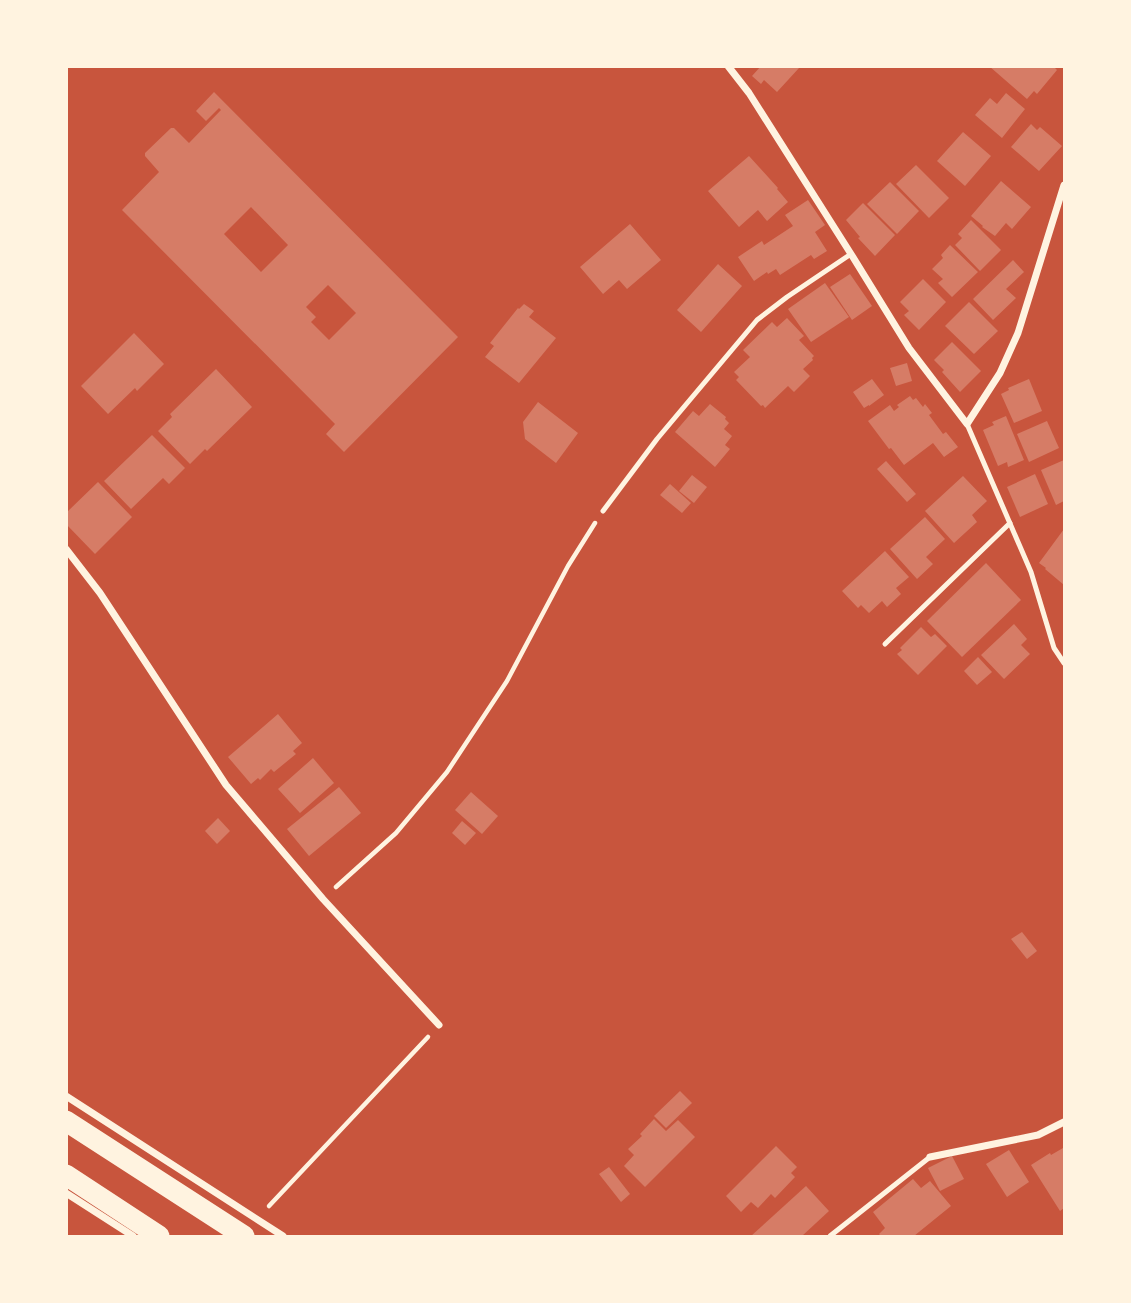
<svg xmlns="http://www.w3.org/2000/svg" width="1131" height="1303" font-family="'PT Serif',serif">
<style>
.building{fill:#d67c66;fill-rule:evenodd}
.lines{fill:none;stroke-linecap:round;stroke-linejoin:round}
.path{stroke:#fff3e0;stroke-width:4.5}
.service{stroke:#fff3e0;stroke-width:5}
.minor{stroke:#fff3e0;stroke-width:7}
.motorway{stroke:#fff3e0;stroke-width:21}
</style>
<rect width="100%" height="100%" fill="#c8553d"/>
<g class="building">
<path d="M761,66H797L799,68L777,92L764,80L761,84L752,76Z"/>
<path d="M989,66H1053L1057,70L1037,94L1034,91L1027,99Z"/>
<path d="M214,92L458,337L344,452L326,434L335,424L122,210L159,172L145,156V153L171,128H174L189,143L221,110L219,108L206,121L196,111ZM251,207L288,245L261,272L224,234ZM328,285L356,313L329,340L311,322L316,317L306,307Z"/>
<path d="M1006,93L1025,109L1002,138L975,115L990,98L997,104Z"/>
<path d="M1031,124L1037,130L1040,127L1062,146L1039,171L1011,147Z"/>
<path d="M963,132L991,156L965,186L937,161Z"/>
<path d="M749,156L778,188L777,189L788,202L767,221L758,210L739,227L708,191Z"/>
<path d="M916,165L949,198L929,218L896,184Z"/>
<path d="M1001,181L1031,207L1012,229L1006,223L995,236L982,227L983,226L971,216Z"/>
<path d="M890,182L919,211L897,234L867,204Z"/>
<path d="M808,200L825,225L815,232L827,251L814,259L811,255L780,275L776,269L768,274L767,272L754,281L738,257L762,241L764,245L793,226L785,215Z"/>
<path d="M863,203L895,235L875,256L858,238L860,237L846,220Z"/>
<path d="M971,220L1001,250L980,271L955,245L962,238L958,234Z"/>
<path d="M630,224L661,260L627,289L619,280L603,294L580,267Z"/>
<path d="M950,245L978,272L952,297L938,283L943,279L932,269L943,258L941,255Z"/>
<path d="M1013,260L1024,272L1006,289L1016,298L993,320L973,299Z"/>
<path d="M718,264L742,286L701,332L677,310Z"/>
<path d="M850,274L872,306L852,320L830,287Z"/>
<path d="M923,279L946,302L919,330L904,315L909,311L900,302Z"/>
<path d="M825,283L849,317L811,342L788,309Z"/>
<path d="M969,302L998,331L974,354L945,326Z"/>
<path d="M524,304L534,311L529,317L556,338L519,383L485,357L494,346L490,343L518,308L519,309Z"/>
<path d="M787,318L804,336L799,340L814,356L812,358L813,360L803,369L810,376L794,392L788,386L765,408L763,405L761,406L736,380L739,377L734,372L750,357L743,350L772,322L777,327Z"/>
<path d="M134,333L164,364L137,391L135,388L108,414L81,386Z"/>
<path d="M952,342L981,371L960,392L942,372L944,370L934,360Z"/>
<path d="M907,363L912,381L896,386L890,368Z"/>
<path d="M216,369L252,407L207,451L205,449L190,464L158,431L172,417L170,414Z"/>
<path d="M872,379L884,395L869,406V405L864,408L853,392Z"/>
<path d="M1029,379L1042,411L1014,423L1001,394L1009,390L1008,388Z"/>
<path d="M910,396L913,400L916,398L923,407L925,404L932,413L929,415L943,434L946,432L958,447L944,457L933,443L904,465L891,448L889,449L868,421L890,405L894,411L899,407L897,405Z"/>
<path d="M538,402L578,433L556,463L525,439L523,422Z"/>
<path d="M710,404L726,417L725,419L729,423L724,429L732,436L725,445L730,449L715,467L675,432L693,411L699,416Z"/>
<path d="M1006,416L1024,460L1008,467L1007,462L998,466L983,430L994,425L992,422Z"/>
<path d="M1047,421L1059,448L1029,462L1017,434Z"/>
<path d="M152,435L185,468L169,484L163,478L131,509L104,481Z"/>
<path d="M1064,460V501L1056,505L1041,470Z"/>
<path d="M886,461L916,494L907,502L877,469Z"/>
<path d="M1035,474L1048,504L1020,517L1007,487Z"/>
<path d="M692,475L707,487L694,503L679,491Z"/>
<path d="M963,476L987,501L972,515L977,522L954,543L925,511Z"/>
<path d="M98,482L132,517L95,554L66,524V513Z"/>
<path d="M670,484L691,503L682,513L660,495Z"/>
<path d="M925,517L945,539L926,557L933,564L917,579L890,549Z"/>
<path d="M1064,529V585L1045,569L1046,568L1039,563Z"/>
<path d="M885,551L909,577L896,588L901,594L887,607L882,601L869,613L861,605L858,608L842,591Z"/>
<path d="M986,563L1021,600L962,657L927,621Z"/>
<path d="M1014,624L1027,639L1021,645L1030,654L1004,679L981,655Z"/>
<path d="M921,627L931,637L935,634L947,646L918,675L897,654L902,650L900,648Z"/>
<path d="M978,657L992,672L977,685L964,671Z"/>
<path d="M278,714L302,743L293,751L296,754L274,772L271,769L260,780L258,778L251,784L228,757Z"/>
<path d="M313,758L334,783L300,813L278,789Z"/>
<path d="M339,787L361,813L309,856L287,829Z"/>
<path d="M471,792L498,816L482,834L455,810Z"/>
<path d="M218,818L230,831L217,844L205,831Z"/>
<path d="M462,821L476,833L465,845L452,833Z"/>
<path d="M1022,932L1037,951L1027,959L1011,939Z"/>
<path d="M680,1091L692,1103L666,1128L654,1116Z"/>
<path d="M654,1119L666,1131L678,1120L695,1137L645,1187L624,1166L634,1155L628,1149L642,1136L640,1134Z"/>
<path d="M776,1146L797,1167L791,1173L795,1177L775,1198L771,1194L758,1208L751,1202L741,1212L726,1196Z"/>
<path d="M1063,1148L1064,1151V1208L1060,1211L1031,1165L1050,1153L1051,1155Z"/>
<path d="M1009,1150L1029,1182L1007,1197L986,1164Z"/>
<path d="M952,1156L964,1179L940,1191L928,1168Z"/>
<path d="M609,1167L630,1194L621,1202L599,1174Z"/>
<path d="M913,1179L921,1188L930,1181L951,1206L914,1236H881L879,1234L885,1228L873,1212Z"/>
<path d="M806,1186L829,1211L802,1236H751Z"/>
</g>
<g class="lines">
<g class="path">
<path d="M336,887L396,833L447,772L507,681L568,566L595,523"/>
<path d="M269,1206L428,1037"/>
</g>
<g class="service">
<path d="M967,424L1031,572L1054,648L1064,663"/>
<path d="M603,511L657,439L757,320L787,297L851,254"/>
<path d="M885,644L1010,523"/>
<path d="M830,1236L930,1157"/>
</g>
<g class="minor">
<path d="M728,66L749,93L851,254L909,348L967,424L1000,373L1018,333L1064,185"/>
<path d="M66,549L100,593L226,785L323,899L439,1025"/>
<path d="M66,1096L283,1236"/>
<path d="M930,1157L1038,1135L1064,1122"/>
<path d="M66,1193L133,1236"/>
</g>
<g class="motorway">
<path d="M66,1121L244,1236"/>
<path d="M66,1175L159,1236"/>
</g>
</g>
<rect width="1131" height="1303" fill="none" stroke="#fff3e0" stroke-width="136"/>
</svg>
